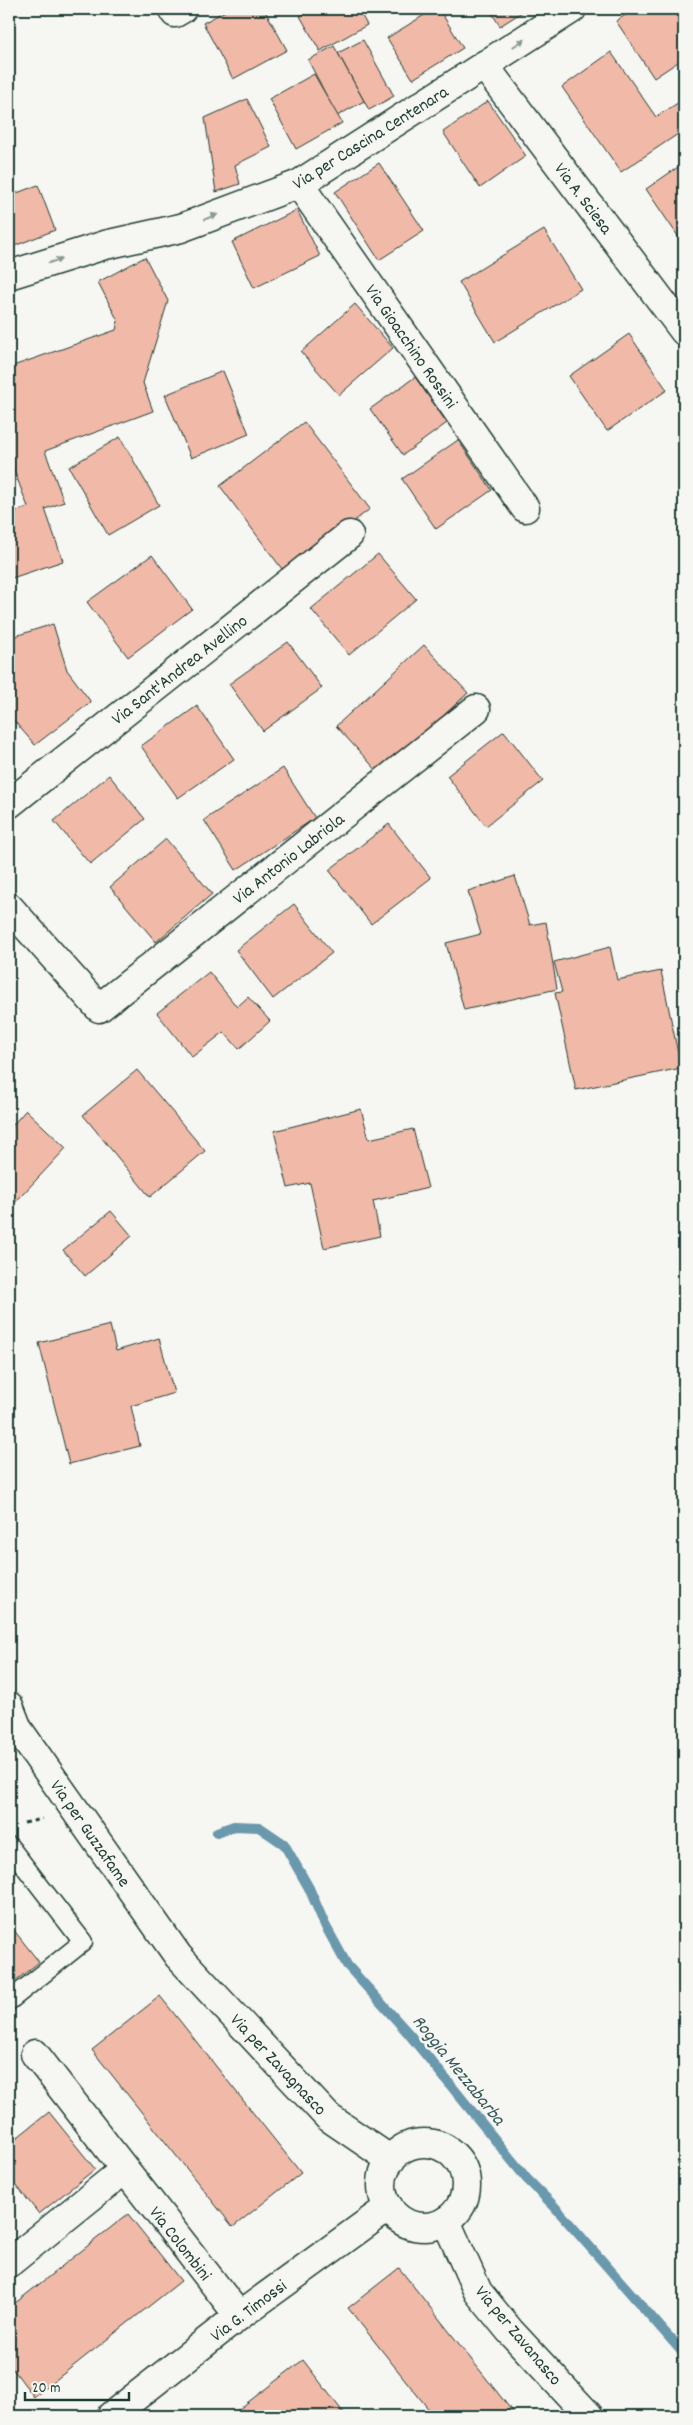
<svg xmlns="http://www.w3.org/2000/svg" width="693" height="2425" font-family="Dekko,sans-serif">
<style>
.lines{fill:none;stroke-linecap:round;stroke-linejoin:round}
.stream{stroke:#6b98ac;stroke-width:10}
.building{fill:#f1b9a7;stroke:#1f3d34}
.lane-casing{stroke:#1f3d34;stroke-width:21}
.street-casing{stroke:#1f3d34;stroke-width:31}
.path{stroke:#1f3d34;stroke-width:3;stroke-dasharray:5 4;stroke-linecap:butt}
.lane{stroke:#f6f6f2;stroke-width:18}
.street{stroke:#f6f6f2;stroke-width:28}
.oneway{fill:#8a9a93}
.labels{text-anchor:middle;stroke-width:5;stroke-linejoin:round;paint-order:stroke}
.street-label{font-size:18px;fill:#1f3d34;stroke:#f6f6f2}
.water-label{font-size:19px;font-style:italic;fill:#385b5c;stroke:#f6f6f2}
</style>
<rect width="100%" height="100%" fill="#f6f6f2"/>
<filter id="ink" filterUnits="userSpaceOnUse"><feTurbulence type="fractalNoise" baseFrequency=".02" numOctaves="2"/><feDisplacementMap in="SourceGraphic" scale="10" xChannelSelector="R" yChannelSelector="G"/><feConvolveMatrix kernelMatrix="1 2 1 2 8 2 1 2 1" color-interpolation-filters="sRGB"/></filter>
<g filter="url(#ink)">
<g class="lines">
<path class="stream" d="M217,1832L234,1826L259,1827L284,1844L309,1888L325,1925L347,1965L409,2034L527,2179L554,2206L684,2354"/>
</g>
<g class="building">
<path d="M229,9H264L287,50L233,79L203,23Z"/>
<path d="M313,9H358L367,25L320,51L300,16Z"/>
<path d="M434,9H439L463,48L413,79L387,38Z"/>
<path d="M489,9H527L500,26Z"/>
<path d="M635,9H684V58L654,78L616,21Z"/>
<path d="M363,40L394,96L369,110L338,53Z"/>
<path d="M334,46L364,101L337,116L308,60Z"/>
<path d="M611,52L656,117L684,99V130L621,172L562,87Z"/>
<path d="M314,74L342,123L296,149L269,99Z"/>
<path d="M247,99L271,147L235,165L240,184L216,192L205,118Z"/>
<path d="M488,101L526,156L480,188L443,132Z"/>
<path d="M379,163L424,231L379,260L335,192Z"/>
<path d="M684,163V245L646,189Z"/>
<path d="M38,185L55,230L9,248V196Z"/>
<path d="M297,210L320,256L254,288L232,242Z"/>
<path d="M544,230L581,289L495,342L459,282Z"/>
<path d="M145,257L168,301L143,383L153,411L45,451L64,502L45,509L63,561L9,579V514L28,507L9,457V355L13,366L116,330L118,321L98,282Z"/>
<path d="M355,304L393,348L339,395L301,352Z"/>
<path d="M629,334L667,390L607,431L569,376Z"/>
<path d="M223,371L249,434L191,458L165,395Z"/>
<path d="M415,377L447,423L403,455L370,409Z"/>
<path d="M304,422L370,509L285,573L220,486Z"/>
<path d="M120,437L159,505L108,535L69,467Z"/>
<path d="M458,440L492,490L436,529L402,479Z"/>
<path d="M378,554L416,599L349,655L311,609Z"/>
<path d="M152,555L192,609L128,657L87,602Z"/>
<path d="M53,624L67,670L91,702L35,745L9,715V638Z"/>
<path d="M288,642L322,688L263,731L229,684Z"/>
<path d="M424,645L468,693L380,774L336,726Z"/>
<path d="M197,706L234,759L178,798L141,746Z"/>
<path d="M504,731L543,781L486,826L447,776Z"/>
<path d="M283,768L315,818L236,870L204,820Z"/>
<path d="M109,775L145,819L90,864L54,821Z"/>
<path d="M389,824L431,878L371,924L329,870Z"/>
<path d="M166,839L212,894L156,942L110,887Z"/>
<path d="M515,876L530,925L546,922L557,989L464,1010L446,943L481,934L468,891Z"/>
<path d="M294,904L332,953L273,999L236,950Z"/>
<path d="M610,947L617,980L661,971L681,1068L576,1090L555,993L562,992L554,962Z"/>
<path d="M209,972L237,1007L248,997L270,1021L239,1049L224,1032L192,1057L157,1013Z"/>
<path d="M137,1070L205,1151L150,1197L83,1115Z"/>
<path d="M361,1109L369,1139L413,1129L428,1188L373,1201L380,1236L324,1248L310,1183L288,1188L274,1131Z"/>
<path d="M26,1110L66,1148L9,1209V1129Z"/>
<path d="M111,1211L132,1236L85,1276L63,1250Z"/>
<path d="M110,1325L116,1351L159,1338L174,1393L131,1406L140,1446L69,1464L39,1343Z"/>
<path d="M9,1924L39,1962L9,1986Z"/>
<path d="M160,1996L301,2173L233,2227L92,2050Z"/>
<path d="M49,2112L95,2169L39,2214L9,2176V2144Z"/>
<path d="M9,2182L16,2191L9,2197Z"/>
<path d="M128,2214L181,2281L34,2397L9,2364V2308Z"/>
<path d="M399,2268L516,2416H434L348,2308Z"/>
<path d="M303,2360L346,2416H230Z"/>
</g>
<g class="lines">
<defs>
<path id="lane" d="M9,1846L83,1942L9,2001"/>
<g id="street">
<path d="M175,13L182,9"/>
<path d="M484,65L684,331"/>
<path d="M299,184L525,508"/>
<path d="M9,275L105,245L181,228L299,184L572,9"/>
<path d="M9,804L349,535"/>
<path d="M9,907L99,1008L476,709"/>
<path d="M9,1706L18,1729L178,1956L328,2117L391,2160"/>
<path d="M35,2054L239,2316"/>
<circle cx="424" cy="2185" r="42"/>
<path d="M446,2221L478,2292L510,2331L589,2416"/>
<path d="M9,2263L124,2170"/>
<path d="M111,2416L239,2316L389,2207"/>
</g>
</defs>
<use href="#lane" class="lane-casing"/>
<use href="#street" class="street-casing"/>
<path class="path" d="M24,1823L42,1819"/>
<use href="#lane" class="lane"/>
<use href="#street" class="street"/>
</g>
<defs><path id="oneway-solid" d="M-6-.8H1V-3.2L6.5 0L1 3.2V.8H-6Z" transform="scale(1.25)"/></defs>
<g class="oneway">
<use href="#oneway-solid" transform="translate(519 43) rotate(-32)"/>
<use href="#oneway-solid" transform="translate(211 217) rotate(-21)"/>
<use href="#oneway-solid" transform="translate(55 261) rotate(-18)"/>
</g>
</g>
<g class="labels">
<g class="street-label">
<text transform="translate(370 137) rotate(-32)" y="6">Via per Cascina Centenara</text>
<text transform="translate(584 198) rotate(53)" y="6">Via A. Sciesa</text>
<text transform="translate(412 346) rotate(55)" y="6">Via Gioacchino Rossini</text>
<text transform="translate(179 669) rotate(-38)" y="6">Via Sant'Andrea Avellino</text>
<text transform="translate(288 858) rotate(-38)" y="6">Via Antonio Labriola</text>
<text transform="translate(91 1833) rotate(55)" y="6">Via per Guzzafame</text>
<text transform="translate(279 2064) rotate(47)" y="6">Via per Zavagnasco</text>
<text transform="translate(181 2243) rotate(52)" y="6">Via Colombini</text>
<text transform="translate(248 2310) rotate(-37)" y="6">Via G. Timossi</text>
<text transform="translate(519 2335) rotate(50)" y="6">Via per Zavanasco</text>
</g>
<g class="water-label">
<text transform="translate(460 2069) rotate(51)" y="7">Roggia Mezzabarba</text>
</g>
</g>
<rect width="693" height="2425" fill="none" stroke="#f6f6f2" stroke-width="30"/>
<rect x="15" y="15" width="663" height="2395" fill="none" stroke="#1f3d34" stroke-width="2" filter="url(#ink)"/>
<path d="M25 2392v8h104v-8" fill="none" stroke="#1f3d34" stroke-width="2.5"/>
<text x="32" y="2392" font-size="15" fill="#1f3d34" stroke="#f6f6f2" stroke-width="4" paint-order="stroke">20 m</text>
</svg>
